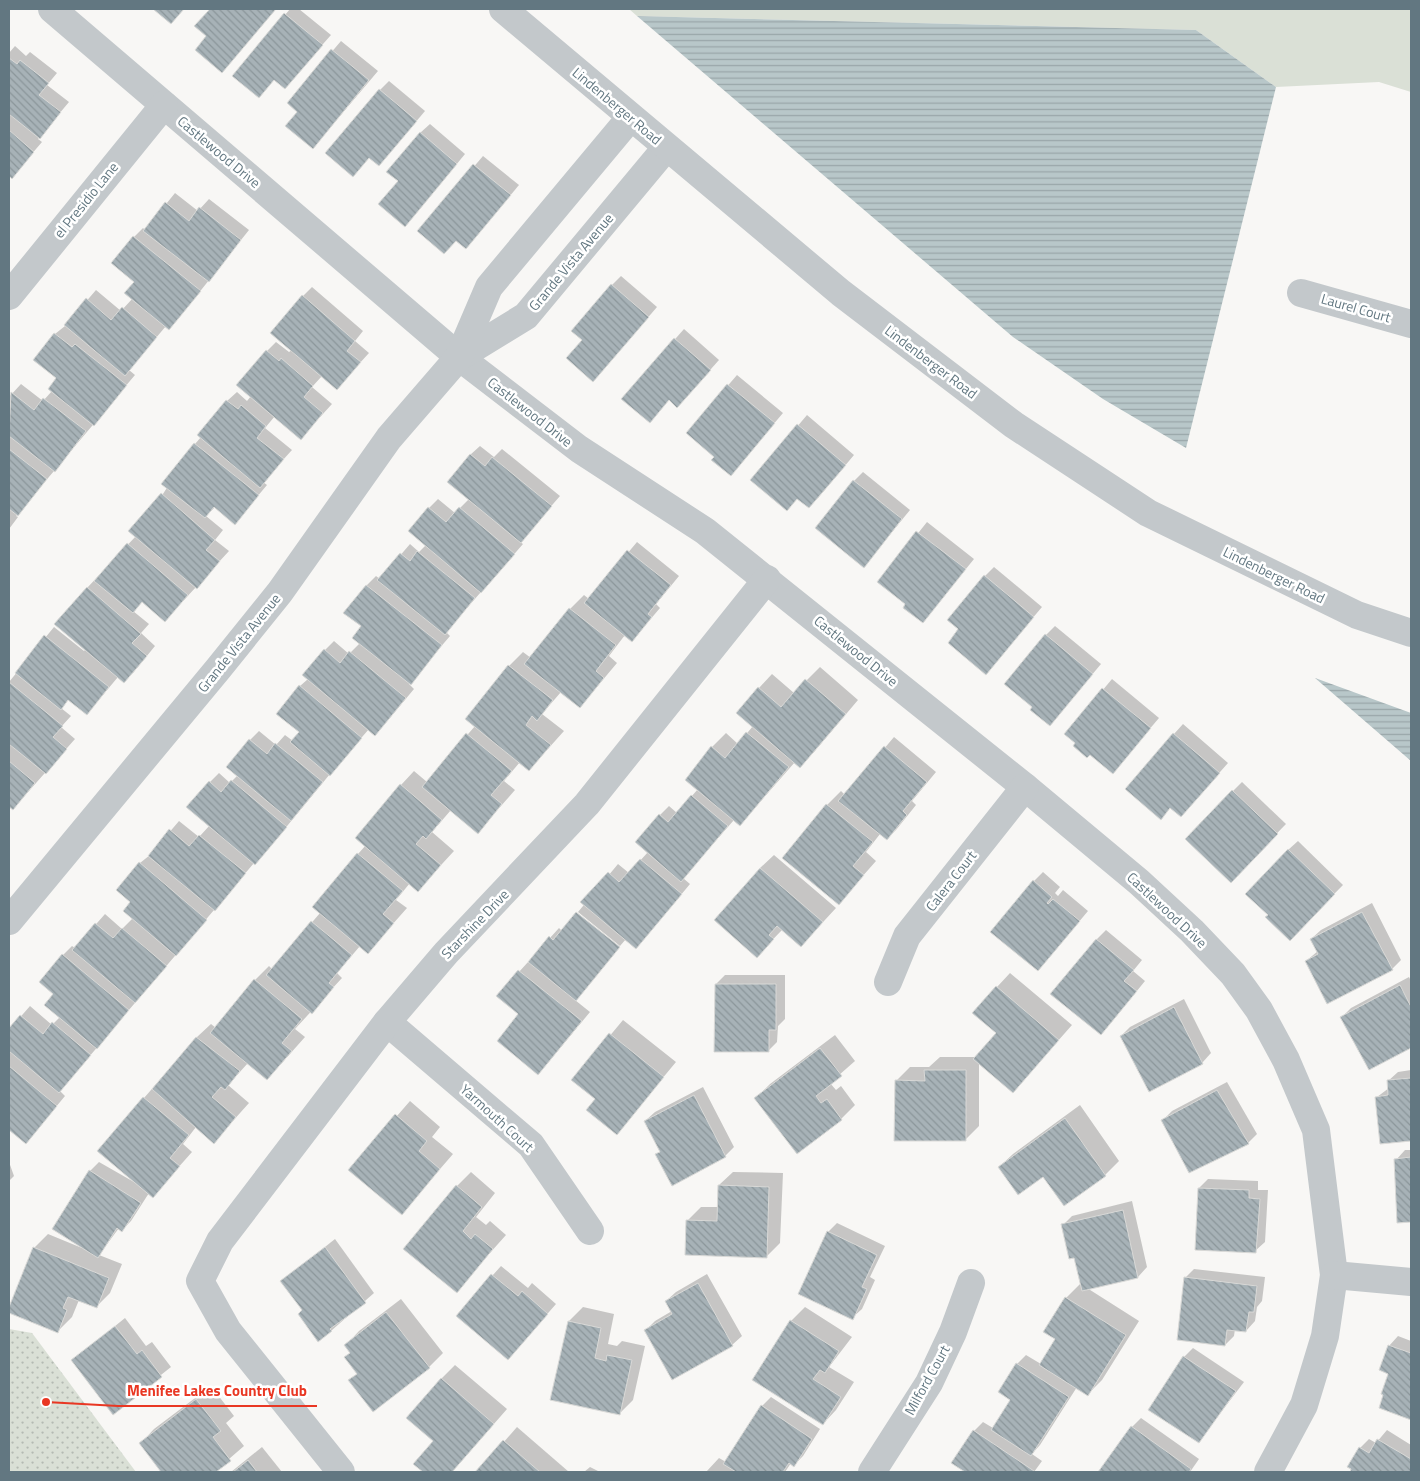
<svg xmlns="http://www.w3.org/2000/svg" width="1420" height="1481" font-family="'Titillium Web',sans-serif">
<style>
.grass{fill:url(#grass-dots)}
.park{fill:#dae0d6}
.water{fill:url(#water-rules)}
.shadow{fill:#0003}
.building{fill:url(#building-back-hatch);stroke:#d9d9d7}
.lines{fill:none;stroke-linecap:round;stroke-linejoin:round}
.minor{stroke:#c3c8cb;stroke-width:28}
.tertiary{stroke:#c3c8cb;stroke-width:28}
.labels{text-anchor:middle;stroke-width:5;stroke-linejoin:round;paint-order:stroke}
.street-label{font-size:14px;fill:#627781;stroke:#fff}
.leader{fill:none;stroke:#e93723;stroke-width:2}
.callout-dot{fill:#e93723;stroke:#fff;stroke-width:2}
.callout-label{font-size:15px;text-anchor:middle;font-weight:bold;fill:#e93723;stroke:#fff;stroke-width:5;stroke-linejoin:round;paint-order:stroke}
</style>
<defs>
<pattern id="grass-dots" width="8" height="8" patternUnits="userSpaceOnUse" patternTransform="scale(1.25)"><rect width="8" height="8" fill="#dae0d6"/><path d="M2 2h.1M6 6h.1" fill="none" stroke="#b4bab3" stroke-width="1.8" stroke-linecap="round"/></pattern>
<pattern id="water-rules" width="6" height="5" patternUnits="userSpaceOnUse" patternTransform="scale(1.25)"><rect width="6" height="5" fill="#b8c7c9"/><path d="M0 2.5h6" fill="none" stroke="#99a6a9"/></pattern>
<pattern id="building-back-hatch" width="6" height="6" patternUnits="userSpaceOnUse" patternTransform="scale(1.25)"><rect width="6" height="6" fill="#a7b2b7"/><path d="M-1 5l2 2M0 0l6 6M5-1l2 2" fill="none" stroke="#8b969a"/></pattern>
</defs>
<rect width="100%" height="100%" fill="#f8f7f5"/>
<path class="grass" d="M9,1329L32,1333L136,1472H9Z"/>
<path class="park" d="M629,9H1411V92L1379,82L1276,87L1196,30L637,16Z"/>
<g class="water">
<path d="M637,16L1196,30L1276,87L1186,448L1103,399L1013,337Z"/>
<path d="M1315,678L1411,713V761Z"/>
</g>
<g class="shadow">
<path d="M211,9H276L231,62L196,26Z"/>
<path d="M290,9H299L331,35L285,87L275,79L234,76Z"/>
<path d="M341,41L378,71L313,148L299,112L288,103Z"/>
<path d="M15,46L26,56L30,52L57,73L47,85L69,102L38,139L42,142L12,177L9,175V53Z"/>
<path d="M389,81L425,111L388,155L380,90Z"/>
<path d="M430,124L465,154L414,216L420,133Z"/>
<path d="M483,156L519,185L475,238L457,240L419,231Z"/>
<path d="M175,193L198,211L209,199L249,230L178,319L169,328L166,326L129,370L135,375L16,516L18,517L9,529V397L21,384L43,401L52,391L58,378L35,359L55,334L65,326L96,290L121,311L133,298L135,281L134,237L143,228L145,230Z"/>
<path d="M621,276L657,307L602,371L583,340L612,285Z"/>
<path d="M312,287L363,331L355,341L369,353L337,388L322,376L312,387L332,404L301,438L275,416L265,428L292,450L263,482L267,485L235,523L215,507L206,516L223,530L215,540L229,551L174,611L143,601L133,611L149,624L141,633L155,646L133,673L118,677L87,714L69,699L61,708L71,716L61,727L75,739L13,809L9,805V682L54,627L84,651L86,649L87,588L136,536L195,444L201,437L199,435L227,401L237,392L247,401L251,396L238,385L267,351L276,342L289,352L292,350L303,296Z"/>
<path d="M684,329L719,360L686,397L623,398Z"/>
<path d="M737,375L783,413L731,474L716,457L687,433Z"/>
<path d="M807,415L854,455L818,498H798L787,509L752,480Z"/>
<path d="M480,446L494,457L502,449L560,496L520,542L523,544L446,632L450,636L409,684L414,689L384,725L375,734L369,729L330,774L264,854L254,863L60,1091L65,1096L26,1143L9,1129V1030L30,1006L52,1025L60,1017L55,994L40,982L63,955L72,946L75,948L105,914L122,929L133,918L132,902L140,863L150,855L179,821L199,837L210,825V782L219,773L230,783L238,775L250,740L259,731L276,745L285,735L293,741L300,732V686L308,679L325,650L334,641L349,654L360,643L362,626L345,612L367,585L376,576L380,579L410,544L419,552L426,545L429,508L438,499L455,513L469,499L470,455Z"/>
<path d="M863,472L910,510L864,566L854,481Z"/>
<path d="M927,522L974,559L923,622L907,604L879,582Z"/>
<path d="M637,542L679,576L656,604L660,608L632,641L625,635L609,656L617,663L580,707L561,692L542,714L564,731L529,770L520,762L504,781L515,790L478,832L451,810L432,832L454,851L418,890L410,883L396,900L407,908L368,952L360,946L337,973L342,978L295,1029L305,1037L281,1064L267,1078L248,1063L228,1085L249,1103L214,1142L196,1127L183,1144L192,1152L153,1196L149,1193L131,1221L122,1230L119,1228L99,1255L122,1264L110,1293L96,1307L79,1300L72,1317L58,1331L9,1312L34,1248L48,1234L82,1248L54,1228L90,1171L99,1162L141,1186L144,1098L197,1037L211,1024L216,1028L255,980L269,966L272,969L320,913L358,854L366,845L401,785L414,771L427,782L475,726L466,719L509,666L523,652L531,658L570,609L584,595L589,599Z"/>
<path d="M994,567L1042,607L986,673L985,576Z"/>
<path d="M1055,626L1101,664L1050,725L1046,635Z"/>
<path d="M820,667L858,700L814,752L800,766L795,762L740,825L734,820L683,878L690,884L645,938L636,947L626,939L620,946L578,912L618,864L629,873L648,852L660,815L669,806L677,813L698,789L712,747L726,733L738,744L753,726L759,688L772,674L794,693Z"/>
<path d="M1112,679L1159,718L1113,772L1066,734Z"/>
<path d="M1183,724L1228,763L1181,816L1171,807L1160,818L1174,734Z"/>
<path d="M894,737L936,772L912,801L916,805L896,830L886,839L880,834L866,852L876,861L839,903L827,805L841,791L845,795Z"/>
<path d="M1242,782L1286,824L1231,881L1233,791Z"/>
<path d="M1298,841L1343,885L1290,939L1269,914L1288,850Z"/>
<path d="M774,855L836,908L801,946L782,930L757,956L760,868Z"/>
<path d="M1043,872L1060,887L1055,893L1058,896L1063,890L1088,911L1047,960L1034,881Z"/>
<path d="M1372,903L1401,960L1392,969L1306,961L1318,951L1311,939L1321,930Z"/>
<path d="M559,928L562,931L575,1000L590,1012L547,1064L520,1014L498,995Z"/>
<path d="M1106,930L1142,960L1133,971L1145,981L1110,1024L1097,939Z"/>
<path d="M1010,973L1072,1025L1013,1092L979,1063V1126L965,1140L896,1081L910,1067H929L940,1057H977L998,1033L997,987Z"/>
<path d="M725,975H785V1019L778,1026L777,1042L768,1051L716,984Z"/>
<path d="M1409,977L1411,981V1046L1369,1069L1342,1017L1351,1008Z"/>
<path d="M1184,999L1211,1053L1202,1063L1121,1036L1130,1027Z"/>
<path d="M623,1020L676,1062L617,1133L597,1099L573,1080Z"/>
<path d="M835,1035L855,1061L830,1083L836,1090L841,1086L855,1105L841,1119L798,1152L756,1098L770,1084Z"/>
<path d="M1411,1070V1139L1381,1143L1377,1097L1389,1088L1388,1081L1398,1072Z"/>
<path d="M1227,1082L1257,1134L1248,1143L1163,1120L1172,1111Z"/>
<path d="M703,1087L734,1147L725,1156L657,1154L661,1151L645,1121L655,1112Z"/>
<path d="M410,1101L440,1127L432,1137L453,1154L402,1213L350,1170Z"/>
<path d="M1080,1105L1119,1161L1105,1175L1064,1205L1043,1176L999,1167L1013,1154Z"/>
<path d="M1405,1150H1411V1220L1399,1222L1396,1160Z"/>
<path d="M9,1162L14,1176L9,1181Z"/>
<path d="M471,1172L495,1193L476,1217L486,1225L490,1221L506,1235L456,1291L457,1186Z"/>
<path d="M733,1172L783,1173L780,1243L766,1257L687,1221L701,1207H718L719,1185Z"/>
<path d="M1208,1179L1258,1181V1190H1268L1265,1242L1255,1251L1199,1188Z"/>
<path d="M1132,1201L1147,1267L1138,1277L1087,1288L1139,1321L1102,1380L1088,1394L1077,1387L1040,1445L1032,1454L1042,1461L1034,1472H967L953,1462L974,1431L983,1422L993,1428L1012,1399L1017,1364L1026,1355L1041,1364L1057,1339L1066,1298L1081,1283L1075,1257L1063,1225L1072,1216Z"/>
<path d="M837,1223L885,1246L870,1277L875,1280L862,1309L852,1318L828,1232Z"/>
<path d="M335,1239L374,1293L331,1331L304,1310L282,1281Z"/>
<path d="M501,1266L528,1288L532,1283L556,1304L508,1359L457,1315Z"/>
<path d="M1194,1269L1265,1277L1262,1301L1257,1307L1255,1321L1246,1331L1235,1329L1234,1336L1225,1345L1185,1278Z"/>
<path d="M707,1274L742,1336L732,1345L673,1378L646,1330L655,1321L672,1311L666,1301L676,1292Z"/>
<path d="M401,1299L443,1353L429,1367L373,1411L350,1380L358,1373L351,1352L346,1345L359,1331Z"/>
<path d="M583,1307L614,1314L608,1344L617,1346L622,1341L645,1346L633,1400L619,1414L569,1321Z"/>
<path d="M805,1307L852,1337L829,1367L854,1382L836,1410L823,1424L754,1379L791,1321Z"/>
<path d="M125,1318L146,1346L152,1342L171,1367L113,1413L73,1360Z"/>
<path d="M1398,1336L1411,1341V1418L1380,1408L1390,1373L1389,1346Z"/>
<path d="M1193,1348L1244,1382L1199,1441L1184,1357Z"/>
<path d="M455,1365L507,1409L452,1472H425L415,1464L435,1441L441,1379Z"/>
<path d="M211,1386L234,1416L226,1423L244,1446L214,1472H163L141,1443L154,1429Z"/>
<path d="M771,1397L820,1429L803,1456L794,1465L791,1463L785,1472H706L719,1458L726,1462L762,1406Z"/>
<path d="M1141,1418L1199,1459L1190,1472H1099L1132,1427Z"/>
<path d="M517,1427L569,1472H477Z"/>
<path d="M1387,1430L1411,1445V1472H1351L1360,1448L1369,1439L1376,1443Z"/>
<path d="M262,1447L282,1472H231Z"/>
<path d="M590,1467L600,1472H584Z"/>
</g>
<g class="building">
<path d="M153,9H184L171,24Z"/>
<path d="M210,9H276L222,73L195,50L206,36L194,26Z"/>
<path d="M284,13L323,45L285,89L274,80L259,98L232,76Z"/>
<path d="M331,49L369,80L313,149L285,126L297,112L287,103Z"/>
<path d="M9,58L17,64L20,60L49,83L39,95L61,112L40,139L9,114Z"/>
<path d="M379,89L417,121L379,166L369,158L353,177L325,153Z"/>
<path d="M9,130L34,152L12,179L9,176Z"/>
<path d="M420,132L457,164L405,227L378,204L398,181L386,172Z"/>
<path d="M473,164L511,195L466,249L456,241L444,254L417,231Z"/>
<path d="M165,202L189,221L199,207L241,240L209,282L143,231Z"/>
<path d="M133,236L201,291L169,330L124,293L134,282L111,263Z"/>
<path d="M611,284L649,317L593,382L566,358L582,340L571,331Z"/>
<path d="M302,295L355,341L347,351L361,362L337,390L270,333Z"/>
<path d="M86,298L111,320L122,307L157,337L125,376L64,325Z"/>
<path d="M54,333L72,347L75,344L127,385L94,426L48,389L56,378L33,360Z"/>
<path d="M674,338L711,370L677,408L669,400L650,423L621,399Z"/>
<path d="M266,350L279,361L281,358L313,386L304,397L323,413L301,440L236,385Z"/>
<path d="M727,384L775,423L731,476L711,460L714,457L686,433Z"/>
<path d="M11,392L34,410L43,398L86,431L55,472L9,436Z"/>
<path d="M226,400L238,409L241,405L266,426L257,438L284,459L260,488L197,435Z"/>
<path d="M797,424L846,465L809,508L797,499L787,511L750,480Z"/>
<path d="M194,443L259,495L235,525L214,507L205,518L161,484Z"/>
<path d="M9,449L47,479L18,516L9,509Z"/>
<path d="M470,454L485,466L492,457L552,506L521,543L447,482Z"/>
<path d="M853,480L902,519L864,568L815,528Z"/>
<path d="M161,493L215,540L206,550L220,561L197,589L128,531Z"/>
<path d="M428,507L446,522L459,507L515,554L481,593L408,531Z"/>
<path d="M916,531L966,569L923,623L903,608L905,604L877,582Z"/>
<path d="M127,543L188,595L165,622L142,602L133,613L94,581Z"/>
<path d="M627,550L671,585L648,614L652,617L632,642L584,603Z"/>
<path d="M417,551L475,598L445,635L377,580L400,553L410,561Z"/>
<path d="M984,575L1034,617L986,675L948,643L958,629L947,620Z"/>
<path d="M366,585L442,645L411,685L352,638L361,626L343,613Z"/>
<path d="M87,587L141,634L132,643L147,656L124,683L54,624Z"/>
<path d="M569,608L616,645L596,671L604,678L580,708L524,664Z"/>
<path d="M1045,634L1093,674L1050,726L1030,710L1032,707L1004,684Z"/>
<path d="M44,635L109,687L87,715L68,700L61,710L15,673Z"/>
<path d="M324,649L340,663L349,651L406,698L375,736L302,675Z"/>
<path d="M508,665L553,700L537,721L532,716L526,725L551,745L529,771L465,719Z"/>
<path d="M805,679L846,714L800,768L736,713L758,687L781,707Z"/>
<path d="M9,682L63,726L53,737L67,749L46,774L9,744Z"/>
<path d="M299,685L362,738L330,776L290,742L299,732L276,714Z"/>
<path d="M1102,688L1151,728L1113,774L1090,755L1087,758L1073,746L1075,743L1064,734Z"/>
<path d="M746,732L789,767L740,826L685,780L711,746L725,758Z"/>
<path d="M466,733L512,771L491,795L502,804L478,834L422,787Z"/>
<path d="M1173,733L1220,773L1181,817L1170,808L1161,820L1125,789Z"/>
<path d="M249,739L267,754L275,743L323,782L291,821L226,767Z"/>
<path d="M884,746L927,782L903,811L907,815L887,840L838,801Z"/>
<path d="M9,761L35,783L13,810L9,807Z"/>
<path d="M231,780L287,827L255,865L186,807L209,781L221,792Z"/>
<path d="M400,784L442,820L426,839L423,836L416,844L441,865L418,892L355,838Z"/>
<path d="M1232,790L1278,834L1231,883L1185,839Z"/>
<path d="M691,795L728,826L681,882L635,842L659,814L668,822Z"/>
<path d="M826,804L873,842L853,866L864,875L839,905L782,858Z"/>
<path d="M169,829L189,846L199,835L246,873L215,911L148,856Z"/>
<path d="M1288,849L1335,894L1290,941L1265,917L1268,915L1245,894Z"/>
<path d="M357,853L403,891L383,914L394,923L368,954L312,907Z"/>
<path d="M640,859L682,894L636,949L580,902L608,872L619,882Z"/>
<path d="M139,862L207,920L176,956L123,911L130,902L116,890Z"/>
<path d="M760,868L823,922L801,947L777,926L769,935L774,939L757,958L714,920Z"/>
<path d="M1033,880L1052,897L1047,903L1048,904L1053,899L1080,921L1038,971L990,932Z"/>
<path d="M576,912L620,947L576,1001L528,962L549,936L553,940Z"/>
<path d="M1362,912L1393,970L1327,1004L1305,961L1318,954L1310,939Z"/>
<path d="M311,921L352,955L329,983L334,987L312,1014L266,975Z"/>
<path d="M95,923L113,938L122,928L167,966L135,1003L72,950Z"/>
<path d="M1096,939L1134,970L1124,981L1137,991L1101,1035L1050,994Z"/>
<path d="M62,954L129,1010L97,1049L44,1005L53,994L39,982Z"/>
<path d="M518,970L582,1021L538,1075L497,1041L518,1014L496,996Z"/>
<path d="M254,979L302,1019L282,1043L292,1051L267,1080L210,1033Z"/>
<path d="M715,984H776V1030H769V1052H714Z"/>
<path d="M1400,985L1411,1007V1048L1369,1070L1340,1017Z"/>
<path d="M996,986L1059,1040L1013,1093L973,1059L996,1033L972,1013Z"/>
<path d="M1174,1007L1203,1064L1149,1092L1120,1036Z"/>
<path d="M20,1015L43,1034L52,1022L91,1055L59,1093L9,1051V1028Z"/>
<path d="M609,1033L664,1077L617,1135L586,1110L595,1099L571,1080Z"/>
<path d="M196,1037L240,1071L225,1090L221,1087L212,1097L236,1117L214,1144L152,1089Z"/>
<path d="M820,1048L842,1076L816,1096L821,1103L827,1099L842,1120L797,1154L754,1098Z"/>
<path d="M9,1066L57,1106L26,1144L9,1130Z"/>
<path d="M924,1070H966V1141H894L895,1080L925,1081Z"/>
<path d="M1411,1078V1141L1380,1144L1375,1097L1388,1095L1387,1080Z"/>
<path d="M1217,1090L1249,1144L1189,1173L1161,1120Z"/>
<path d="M694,1095L726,1157L672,1186L655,1154L660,1152L644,1121Z"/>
<path d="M143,1097L189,1135L170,1158L180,1166L153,1198L97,1151Z"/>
<path d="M395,1114L427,1141L419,1151L440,1169L402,1215L348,1170Z"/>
<path d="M1065,1118L1106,1176L1064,1206L1043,1177L1018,1195L998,1167Z"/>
<path d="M1411,1157V1222L1397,1223L1394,1159Z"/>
<path d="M89,1170L141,1203L122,1232L117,1228L98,1258L52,1229Z"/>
<path d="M456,1185L482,1207L463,1231L471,1239L475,1234L493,1249L457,1293L403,1249Z"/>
<path d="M718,1185L769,1187L767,1258L685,1255L686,1220L717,1221Z"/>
<path d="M1198,1188L1249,1190V1198L1260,1199L1256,1253L1195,1250Z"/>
<path d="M1123,1210L1138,1278L1082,1291L1074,1258L1069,1259L1061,1224Z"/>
<path d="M827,1231L877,1255L862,1287L867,1289L853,1320L798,1294Z"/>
<path d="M33,1247L109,1278L97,1308L68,1297L63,1308L67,1310L58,1333L9,1313V1307Z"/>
<path d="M325,1247L366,1303L330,1329L332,1331L318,1342L298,1314L302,1310L280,1281Z"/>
<path d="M491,1274L518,1296L522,1291L548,1314L508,1360L456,1316Z"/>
<path d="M1184,1277L1257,1286L1254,1312H1249L1246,1332L1227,1330L1225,1346L1177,1340Z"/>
<path d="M698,1283L733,1346L672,1380L644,1330L672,1314L665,1301Z"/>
<path d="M1065,1297L1126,1335L1088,1396L1039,1365L1055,1339L1043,1332Z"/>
<path d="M386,1312L430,1368L373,1412L348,1380L357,1374L344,1357L350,1353L344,1345Z"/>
<path d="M790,1320L839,1351L825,1373L820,1370L813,1379L841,1397L823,1425L752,1380Z"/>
<path d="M568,1321L601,1328L595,1358L606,1361L607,1355L632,1360L620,1415L550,1400Z"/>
<path d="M115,1326L137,1354L142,1350L162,1377L113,1415L71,1360Z"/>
<path d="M1388,1345L1411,1353V1420L1379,1408L1383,1395L1381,1394L1388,1374L1379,1370Z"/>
<path d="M1183,1356L1236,1391L1199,1443L1148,1410Z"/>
<path d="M1016,1363L1069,1397L1031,1456L991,1430L1010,1400L998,1392Z"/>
<path d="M441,1378L494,1424L452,1472H423L413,1464L433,1441L406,1418Z"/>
<path d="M196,1399L221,1431L213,1437L231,1461L216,1472H161L139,1443Z"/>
<path d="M761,1405L812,1439L794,1467L789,1463L783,1472H736L723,1464Z"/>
<path d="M1131,1426L1191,1469L1189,1472H1098Z"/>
<path d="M973,1430L1034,1471L1033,1472H965L951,1463Z"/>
<path d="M1377,1439L1411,1459V1472H1350L1351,1469L1347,1467L1359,1447L1369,1453Z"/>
<path d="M503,1440L540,1472H475Z"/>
<path d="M248,1460L257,1472H233Z"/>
</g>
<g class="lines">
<g class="minor">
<path d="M52,9L459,357L579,449L705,531L1025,787L1139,882L1192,931L1233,974L1259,1010L1286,1060L1316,1130L1334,1275L1325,1336L1304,1405L1268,1472"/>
<path d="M1301,293L1411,324"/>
<path d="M9,296L164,105"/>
<path d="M459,357L526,316L666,148"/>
<path d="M9,921L218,669L280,592L389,438L459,357L489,287L630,118"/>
<path d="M888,982L907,936L1025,787"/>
<path d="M387,1022L531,1145L590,1231"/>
<path d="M1334,1275L1411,1282"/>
<path d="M341,1472L228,1331L200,1281L220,1241L387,1022L446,953L587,804L767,579"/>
<path d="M872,1472L929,1383L953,1332L971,1283"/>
</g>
<path class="tertiary" d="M503,9L841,293L1014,425L1148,513L1357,615L1411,633"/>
</g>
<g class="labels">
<g class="street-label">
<text transform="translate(617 106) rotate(40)" y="5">Lindenberger Road</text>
<text transform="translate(219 152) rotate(40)" y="5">Castlewood Drive</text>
<text transform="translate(86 200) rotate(-51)" y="5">el Presidio Lane</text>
<text transform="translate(571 262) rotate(-50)" y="5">Grande Vista Avenue</text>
<text transform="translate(1356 308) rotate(16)" y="5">Laurel Court</text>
<text transform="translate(931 362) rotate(37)" y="5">Lindenberger Road</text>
<text transform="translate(530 412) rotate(38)" y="5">Castlewood Drive</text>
<text transform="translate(1274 575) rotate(26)" y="5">Lindenberger Road</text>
<text transform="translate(239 643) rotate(-51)" y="5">Grande Vista Avenue</text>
<text transform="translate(856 651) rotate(39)" y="5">Castlewood Drive</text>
<text transform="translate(951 881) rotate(-52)" y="5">Calera Court</text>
<text transform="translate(1167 910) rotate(43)" y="5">Castlewood Drive</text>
<text transform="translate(475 924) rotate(-46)" y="5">Starshine Drive</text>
<text transform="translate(497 1118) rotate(42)" y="5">Yarmouth Court</text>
<text transform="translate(927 1380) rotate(-61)" y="5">Milford Court</text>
</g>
</g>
<path class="leader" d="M46 1402L118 1406H317"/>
<circle class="callout-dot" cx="46" cy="1402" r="5"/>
<g class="callout-label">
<text x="217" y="1396">Menifee Lakes Country Club</text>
</g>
<rect width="1420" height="1481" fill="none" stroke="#627781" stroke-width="20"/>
</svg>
